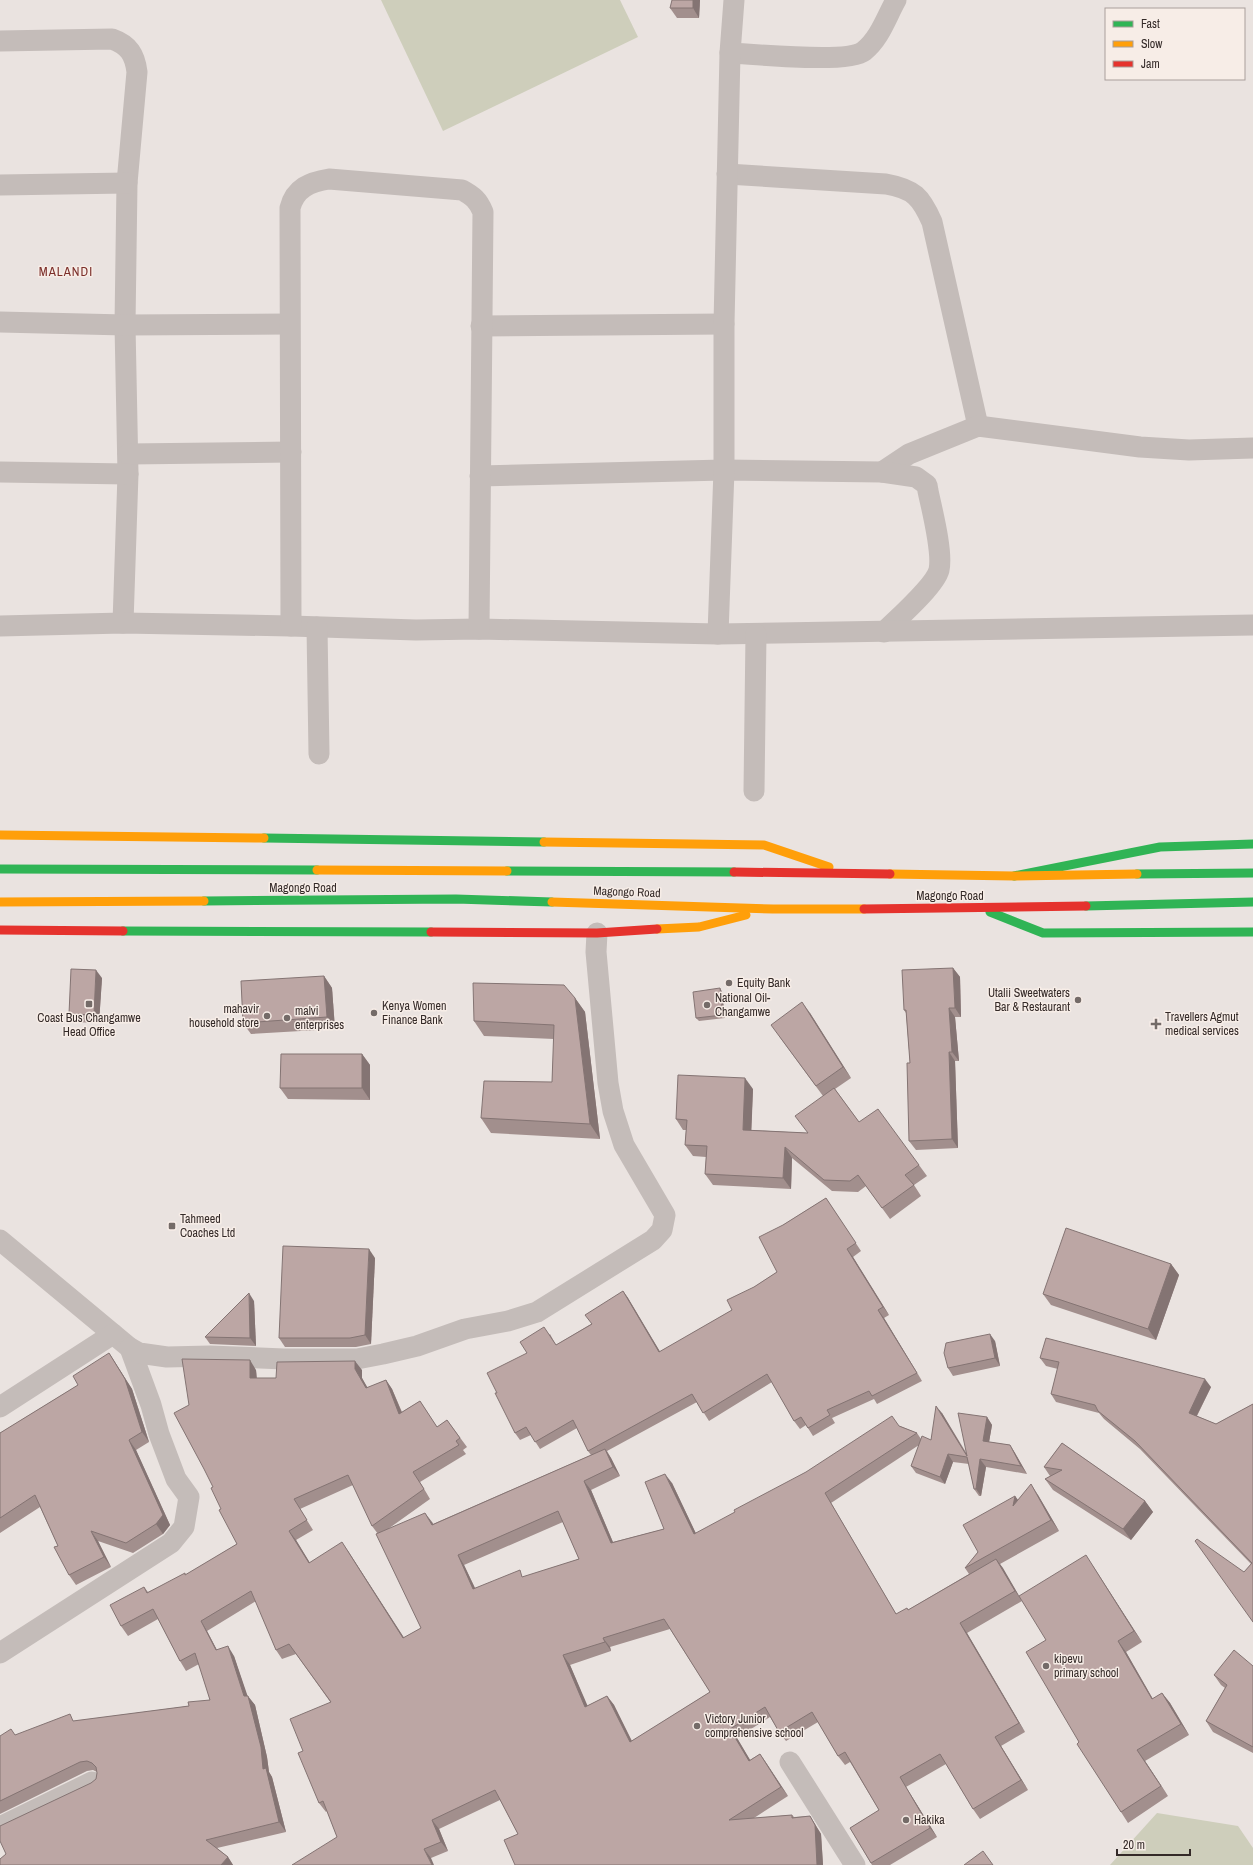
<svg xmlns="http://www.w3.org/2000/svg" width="1253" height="1865" font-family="'Archivo Narrow',sans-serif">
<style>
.green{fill:#cecebb}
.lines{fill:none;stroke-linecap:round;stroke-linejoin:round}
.street{stroke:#c4bcb9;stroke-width:21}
.fast{stroke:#30b455;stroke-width:9}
.slow{stroke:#ff9f0a;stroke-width:9}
.jam{stroke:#e5322d;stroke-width:9}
.wall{fill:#a28f8d;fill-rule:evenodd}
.shaded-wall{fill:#847473}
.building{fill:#bca6a4;stroke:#847473;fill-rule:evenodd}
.poi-dot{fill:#746b68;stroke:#f7ede7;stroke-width:1.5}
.labels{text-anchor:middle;stroke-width:3;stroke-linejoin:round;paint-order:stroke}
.street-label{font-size:12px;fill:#342a28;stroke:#f7ede7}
.poi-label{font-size:12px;fill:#342a28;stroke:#f7ede7;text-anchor:start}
.neighbourhood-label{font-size:13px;letter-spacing:1px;fill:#7b2e29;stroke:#f7ede7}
</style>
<rect width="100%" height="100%" fill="#eae3e0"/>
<g class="green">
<path d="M381,0H620L638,37L443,131Z"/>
<path d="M1157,1813L1238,1826L1253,1848V1865H1110Z"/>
</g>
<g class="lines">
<g class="street">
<path d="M0,41L112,39C129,45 135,55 137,72L127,183L125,325L128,474L123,623"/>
<path d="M730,53C754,54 848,64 864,51C880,38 886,18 896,0"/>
<path d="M727,174L886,184C914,189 921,197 932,222L978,426"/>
<path d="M0,185L127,183"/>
<path d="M0,322L125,325L289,324"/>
<path d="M481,326L724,324"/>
<path d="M128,454L291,452"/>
<path d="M0,472L128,474"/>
<path d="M882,472L909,454L978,426L1140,447L1189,450L1253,448"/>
<path d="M480,476L724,470L882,472L916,477L927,485L928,491C932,510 943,552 939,570C935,586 897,619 884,632"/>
<path d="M0,626L123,623L291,626L416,630L479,629L718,634L1253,625"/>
<path d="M291,626L290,208C295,188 310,182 329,179L462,190C473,196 478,200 483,212L479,629"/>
<path d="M317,627L319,754"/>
<path d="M718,634L724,470V324L730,53L734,0"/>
<path d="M754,791L756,634"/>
<path d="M0,1240L130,1348L151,1405L159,1434L176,1479L189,1497L184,1527L171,1543L0,1653"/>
<path d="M130,1348L139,1353L167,1357L210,1356L284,1359H357L383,1354L417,1346L465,1329L508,1321L537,1312L653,1240L662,1230L665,1215L624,1145L613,1111L608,1083L596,952L597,933"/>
<path d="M0,1407L113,1334"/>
<path d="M790,1762L855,1865"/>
<path d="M0,1827L92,1782"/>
</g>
<g class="fast">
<path d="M264,838L544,842"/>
<path d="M0,869L317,870"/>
<path d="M507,871L734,872"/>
<path d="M1137,874L1253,873"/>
<path d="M1014,876L1160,847L1253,844"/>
<path d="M204,901L456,899L552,902"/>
<path d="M1086,906L1253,902"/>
<path d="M990,912L1043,933L1253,932"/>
<path d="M123,931L431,932"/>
</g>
<g class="slow">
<path d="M0,835L264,838"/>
<path d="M544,842L764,845L829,867"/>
<path d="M317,870L507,871"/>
<path d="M890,874L1014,876L1137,874"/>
<path d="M0,902L204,901"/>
<path d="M552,902L773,909H864"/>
<path d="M657,929L699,927L746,915"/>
</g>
<g class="jam">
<path d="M734,872L890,874"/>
<path d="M864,909L1086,906"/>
<path d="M0,930L123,931"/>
<path d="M431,932L597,933L657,929"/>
</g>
</g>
<g class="wall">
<path d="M700,0L699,18H677L670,8Z"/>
<path d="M953,968L960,977L961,1017H955L959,1061H955L958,1148L916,1150L909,1141L910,1063L906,1013L904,1010Z"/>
<path d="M324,976L332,988L335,1029L251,1034L243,1023Z"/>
<path d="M102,978L99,1023L74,1022L69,1014Z"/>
<path d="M720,988L722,992L725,1018L699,1021L696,1018Z"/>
<path d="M575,998L585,1012L600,1139L491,1133L481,1118L552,1082L554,1039L484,1036L474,1021Z"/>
<path d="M810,1013L851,1078L835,1089L859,1122L919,1165L927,1176L914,1185L921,1196L890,1219L866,1186L858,1192L832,1191L792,1158L791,1189L713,1185L705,1174L706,1157L693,1156L685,1145L686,1130H683L676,1119L753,1089L751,1130L807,1133L823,1096L779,1036Z"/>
<path d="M362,1054L370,1065V1100L288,1099L280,1088Z"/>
<path d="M826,1198L861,1251L853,1257L889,1315L884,1318L922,1381L877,1404L874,1399L832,1418L835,1423L813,1436L806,1425L800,1429L794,1421L772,1382L709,1421L697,1402L607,1451L611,1458L620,1476L591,1490L613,1542L664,1529L672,1483L696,1534L900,1426L917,1433L921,1439L931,1440L942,1413L967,1454L987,1417L992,1425L989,1442L1010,1445L1015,1453L1027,1474L986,1467L981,1496H979L974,1489L969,1464L953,1462L945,1484L916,1473L911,1466L919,1445L831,1503L896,1614L908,1610L969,1574L965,1568L978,1552L1015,1496L1018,1500L1038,1495L1059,1531L1000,1564L1022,1601L967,1633L1025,1732L1001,1746L1028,1790L980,1819L973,1809L946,1764L906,1787L937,1837L890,1865H872L850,1828L879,1810L850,1762L845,1765L838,1756L818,1722L786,1741L779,1732L770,1717L737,1738L750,1760L760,1754L788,1796L754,1818L792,1815L794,1817L810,1816L821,1834L823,1865H515L518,1834L500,1800L439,1829L448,1851L431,1858L337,1837L327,1811L326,1812L319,1803L303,1751L331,1703L296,1654L282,1659L276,1650L256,1601L207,1631L217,1650L234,1656L247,1696L255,1705L267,1757L269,1772L272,1777L286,1832L217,1848L228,1857L233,1865H0L96,1779L97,1773V1772L93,1770L87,1771L0,1814V1736L15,1735L75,1721L189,1706L210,1700L199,1664L186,1671L180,1661L158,1619L128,1636L121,1626L144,1587L148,1592L186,1575L237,1544L213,1487L256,1370L257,1378H276L362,1370V1378L367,1388L386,1380L392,1389L402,1412L420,1401L437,1427L447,1420L467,1447L463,1450L466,1454L420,1482L430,1499L388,1529L432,1522L433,1524L591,1455L588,1451L577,1428L540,1449L531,1435L520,1440L515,1433L497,1393L527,1353L550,1334L556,1345L591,1324L623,1291L628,1298L660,1352L732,1310L754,1287L777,1272L783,1225ZM353,1485L372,1526L378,1534L421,1628L404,1638L348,1551L310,1563L296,1540L313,1530L300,1509ZM563,1522L579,1559L524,1577L475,1588L464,1565ZM670,1629L710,1692L632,1741L614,1705L607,1696L587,1706L570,1665L611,1651L610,1647Z"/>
<path d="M375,1258L371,1344L356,1347H285L279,1338Z"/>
<path d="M1171,1264L1179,1275L1156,1340L1051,1305L1043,1294Z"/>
<path d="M254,1301L256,1346L210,1344L205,1337Z"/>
<path d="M995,1341L1000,1366L953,1376L948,1368Z"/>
<path d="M109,1353L132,1389L149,1442L136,1450L170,1525L163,1534L133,1553L98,1541L111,1567L76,1585L69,1575L58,1546L40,1507L0,1533V1433L78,1385Z"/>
<path d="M1040,1358L1211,1387L1197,1416L1216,1424L1253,1404V1623L1244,1572L1251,1564L1140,1449L1104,1419L1099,1413L1056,1402L1051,1394L1058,1369L1046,1366Z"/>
<path d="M1062,1443L1145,1501L1153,1512L1131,1540L1053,1490L1045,1479L1050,1476L1044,1467Z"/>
<path d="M1093,1566L1142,1642L1126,1652L1153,1699L1162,1693L1170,1703L1189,1735L1145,1761L1168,1796L1128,1823L1121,1812L1079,1742L1046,1640Z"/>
<path d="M1253,1666V1753L1213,1732L1206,1721L1225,1688L1221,1685L1214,1675Z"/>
</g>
<g class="shaded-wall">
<path d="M693,0H700L699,18L693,8Z"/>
<path d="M953,968L960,977L961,1017L955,1008Z"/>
<path d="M96,970L102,978L99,1023L94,1015Z"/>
<path d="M324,976L332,988L335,1029L327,1017Z"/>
<path d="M720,988L722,992L725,1018L723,1015Z"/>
<path d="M575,998L585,1012L600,1139L590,1124Z"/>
<path d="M802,1002L810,1013L851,1078L843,1067Z"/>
<path d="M949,1008L955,1017L959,1061L952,1052Z"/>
<path d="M949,1052L955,1061L958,1148L952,1139Z"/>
<path d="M362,1054L370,1065V1100L362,1088Z"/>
<path d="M745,1078L753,1089L751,1141L743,1130Z"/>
<path d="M785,1147L792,1158L791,1189L783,1178Z"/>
<path d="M369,1249L375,1258L371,1344L365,1335Z"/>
<path d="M847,1249L853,1257L889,1315L883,1307Z"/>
<path d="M1171,1264L1179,1275L1156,1340L1148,1329Z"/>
<path d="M623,1291L628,1298L665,1360L659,1352Z"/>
<path d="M249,1293L254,1301L256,1346L250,1338Z"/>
<path d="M878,1310L884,1318L922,1381L917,1373Z"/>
<path d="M990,1334L995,1341L1000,1366L995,1358Z"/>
<path d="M109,1353L132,1389L149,1442L142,1432Z"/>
<path d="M250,1360L256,1370L257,1388L250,1378Z"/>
<path d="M355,1361L362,1370V1378L373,1397L366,1388L355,1369Z"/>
<path d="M1205,1379L1211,1387L1194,1421L1189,1413Z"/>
<path d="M386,1380L392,1389L406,1423L399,1414Z"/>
<path d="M936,1406L942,1413L972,1464L967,1456Z"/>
<path d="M987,1417L992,1425L988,1448L983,1441Z"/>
<path d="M129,1440L136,1450L170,1525L163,1534L156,1524Z"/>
<path d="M1010,1445L1015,1453L1027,1474L1021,1466Z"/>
<path d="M605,1449L611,1458L620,1476L613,1467Z"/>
<path d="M948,1454L953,1462L945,1484L940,1477Z"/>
<path d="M980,1459L986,1467L981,1496L976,1489Z"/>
<path d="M665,1474L672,1483L701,1544L694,1534Z"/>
<path d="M584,1481L591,1490L617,1552L611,1543Z"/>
<path d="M1031,1484L1038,1495L1059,1531L1051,1520Z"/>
<path d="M825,1493L831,1503L902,1624L896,1614Z"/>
<path d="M1015,1496L1023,1507L1013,1506Z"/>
<path d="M1145,1501L1153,1512L1131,1540L1123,1529Z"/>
<path d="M425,1513L432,1522L438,1534L432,1525Z"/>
<path d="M91,1531L98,1541L111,1567L104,1557Z"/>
<path d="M289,1531L296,1540L316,1573L309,1563Z"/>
<path d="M342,1542L348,1551L410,1647L403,1638Z"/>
<path d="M458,1555L464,1565L480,1599L473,1589Z"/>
<path d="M1086,1555L1093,1566L1142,1642L1134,1631Z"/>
<path d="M996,1559L1003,1568L1022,1601L1015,1591Z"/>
<path d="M201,1621L207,1631L222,1660L216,1650Z"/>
<path d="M960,1623L967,1633L1025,1732L1019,1723Z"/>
<path d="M603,1638L610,1647L611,1651L605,1642Z"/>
<path d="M1118,1641L1126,1652L1159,1710L1152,1699Z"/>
<path d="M228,1646L234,1656L251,1706L244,1696Z"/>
<path d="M563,1655L570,1665L592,1716L585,1707Z"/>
<path d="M1162,1693L1170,1703L1189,1735L1181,1724Z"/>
<path d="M248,1696L255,1705L267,1757L269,1772L272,1777L286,1832L279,1822L263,1769Z"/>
<path d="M607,1696L614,1705L637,1752L630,1742Z"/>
<path d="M730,1729L737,1738L756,1770L749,1761Z"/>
<path d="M995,1737L1001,1746L1028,1790L1021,1780Z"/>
<path d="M1137,1750L1145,1761L1168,1796L1161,1786Z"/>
<path d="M760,1754L767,1764L788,1796L781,1787Z"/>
<path d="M900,1777L906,1787L937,1837L930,1828Z"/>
<path d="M810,1816L821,1834L823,1865H817Z"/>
<path d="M432,1820L439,1829L448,1851L441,1842Z"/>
<path d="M424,1849L431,1858L434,1865H432Z"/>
<path d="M228,1857L233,1865H221Z"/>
</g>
<g class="building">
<path d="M672,0H693V8H670Z"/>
<path d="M953,968L955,1008H949L952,1052H949L952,1139L909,1141L907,1063H910L906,1010H904L902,970Z"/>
<path d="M71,969L96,970L94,1015L69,1014Z"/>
<path d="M324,976L327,1017L243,1023L241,981Z"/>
<path d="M473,983L564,985L575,998L590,1124L481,1118L484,1081L552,1082L554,1025L474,1021Z"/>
<path d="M720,988L723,1015L696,1018L693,992Z"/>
<path d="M802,1002L843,1067L816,1086L771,1025Z"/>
<path d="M281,1054H362V1088H280Z"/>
<path d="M678,1075L745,1078L743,1130L808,1133L795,1116L834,1088L859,1122L878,1109L919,1165L905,1175L914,1185L882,1208L858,1175L850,1181L824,1180L785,1147L783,1178L705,1174L707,1146L685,1145L687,1120L676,1119Z"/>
<path d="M826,1198L856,1243L847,1249L883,1307L878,1310L917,1373L872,1396L869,1391L827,1410L830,1415L808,1428L801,1417L794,1421L767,1374L703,1413L692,1394L588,1451L573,1420L535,1442L526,1427L515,1433L495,1393H497L487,1373L527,1353L520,1342L544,1327L556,1345L592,1324L585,1315L623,1291L659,1352L732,1310L727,1300L754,1287L777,1272L759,1237L783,1225Z"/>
<path d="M1066,1228L1171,1264L1148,1329L1043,1294Z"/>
<path d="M283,1246L369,1249L365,1335L350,1338H279Z"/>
<path d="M249,1293L250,1338L205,1337Z"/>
<path d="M990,1334L995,1358L948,1368L944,1353L946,1343Z"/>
<path d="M1046,1338L1205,1379L1189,1413L1216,1424L1253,1404V1622L1195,1541L1197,1539L1244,1572L1252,1563L1135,1441L1098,1411L1095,1405L1051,1394L1059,1362L1040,1358Z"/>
<path d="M109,1353L125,1379L142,1432L129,1440L163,1515L156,1524L126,1543L91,1531L104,1557L69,1575L54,1547L58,1546L35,1495L0,1518V1433L78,1385L73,1376Z"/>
<path d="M182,1359L250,1360V1378H276L277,1362L355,1361V1369L366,1388L386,1380L399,1414L420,1401L437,1427L447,1420L460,1438L456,1441L459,1445L413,1472L424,1489L372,1526L348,1475L294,1499L307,1520L289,1531L309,1563L342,1542L403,1638L421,1628L376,1534L425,1513L432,1525L605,1449L613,1467L584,1481L611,1543L664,1529L645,1482L665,1474L694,1534L735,1512L734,1510L806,1472L892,1416L899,1426L917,1433L825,1493L896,1614L907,1608L908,1610L996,1559L1015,1591L960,1623L1019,1723L995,1737L1021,1780L973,1809L940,1754L900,1777L930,1828L871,1863L850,1828L879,1810L845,1752L838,1756L812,1712L779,1732L765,1707L730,1729L749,1761L760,1754L781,1787L729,1820L792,1815V1818L810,1816L815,1825L817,1865H515L504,1840L518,1834L495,1790L432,1820L441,1842L424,1849L432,1865H292L337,1837L323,1801L319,1803L298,1753L303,1751L290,1719L331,1702L289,1644L276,1650L251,1591L201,1621L216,1650L228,1646L244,1696H248L261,1747L263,1769L266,1768L279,1822L206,1840L228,1857L221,1865H0V1859L6,1854L0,1841V1826L91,1783L96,1779L97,1773L96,1767L92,1763L87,1761L80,1762L0,1801V1736L11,1729L15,1735L70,1714L73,1721L189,1706L188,1702L210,1700L195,1653L180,1661L153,1609L121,1626L110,1605L144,1587L147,1593L185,1573V1575L237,1544L219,1510L221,1509L211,1488L213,1487L204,1469L174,1413L189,1405ZM558,1511L579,1559L522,1577L520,1570L473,1589L458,1555ZM664,1619L710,1692L630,1742L607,1696L585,1707L563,1655L605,1642L603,1638Z"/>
<path d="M936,1406L967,1456L958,1413L987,1417L983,1441L1010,1445L1021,1466L980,1459L976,1489H974L967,1457L948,1454L940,1477L911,1466L922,1436L931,1440Z"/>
<path d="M1062,1443L1145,1501L1123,1529L1045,1479L1062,1470L1044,1467Z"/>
<path d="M1031,1484L1051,1520L965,1568L978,1552L963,1525L1015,1496L1013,1506Z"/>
<path d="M1086,1555L1134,1631L1118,1641L1152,1699L1162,1693L1181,1724L1137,1750L1161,1786L1121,1812L1077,1744L1079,1742L1026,1652L1046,1640L1019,1596Z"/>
<path d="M1234,1650L1253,1666V1747L1206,1721L1227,1685L1214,1675Z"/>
<path d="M983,1851L993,1865H964Z"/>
</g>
<g class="poi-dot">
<circle cx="729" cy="983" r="4"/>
<circle cx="1078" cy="1000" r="4"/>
<rect x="85" y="1000" width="8" height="8" rx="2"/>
<circle cx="707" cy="1005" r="4"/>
<circle cx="374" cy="1013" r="4"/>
<circle cx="267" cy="1016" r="4"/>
<circle cx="287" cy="1018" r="4"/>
<path d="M1154 1018h4v4h4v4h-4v4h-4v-4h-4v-4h4z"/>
<rect x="168" y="1222" width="8" height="8" rx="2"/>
<circle cx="1046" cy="1666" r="4"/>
<circle cx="697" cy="1726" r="4"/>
<circle cx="906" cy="1820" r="4"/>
</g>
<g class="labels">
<g class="street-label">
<text x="303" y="892">Magongo Road</text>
<text transform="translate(627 892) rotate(2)" y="4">Magongo Road</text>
<text x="950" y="900">Magongo Road</text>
</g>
<g class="poi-label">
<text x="737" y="987">Equity Bank</text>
<text x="1070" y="997" text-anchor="end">Utalii Sweetwaters<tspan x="1070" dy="14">Bar &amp; Restaurant</tspan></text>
<text x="715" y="1002">National Oil-<tspan x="715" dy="14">Changamwe</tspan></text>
<text x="382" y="1010">Kenya Women<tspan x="382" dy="14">Finance Bank</tspan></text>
<text x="259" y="1013" text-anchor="end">mahavir<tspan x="259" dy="14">household store</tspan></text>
<text x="295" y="1015">malvi<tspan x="295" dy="14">enterprises</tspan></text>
<text x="1165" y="1021">Travellers Agmut<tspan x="1165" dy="14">medical services</tspan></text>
<text x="89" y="1022" text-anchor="middle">Coast Bus Changamwe<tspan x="89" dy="14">Head Office</tspan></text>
<text x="180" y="1223">Tahmeed<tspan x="180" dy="14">Coaches Ltd</tspan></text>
<text x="1054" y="1663">kipevu<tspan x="1054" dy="14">primary school</tspan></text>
<text x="705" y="1723">Victory Junior<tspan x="705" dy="14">comprehensive school</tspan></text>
<text x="914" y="1824">Hakika</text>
</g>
<g class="neighbourhood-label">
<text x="66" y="276">MALANDI</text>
</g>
</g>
<rect x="1105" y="8" width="140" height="72" fill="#f7ede7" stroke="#a99f9b"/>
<rect x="1113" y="21" width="20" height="6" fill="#30b455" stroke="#a99f9b"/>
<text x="1141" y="28" font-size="12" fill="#342a28">Fast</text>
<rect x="1113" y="41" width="20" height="6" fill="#ff9f0a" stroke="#a99f9b"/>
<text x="1141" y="48" font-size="12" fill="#342a28">Slow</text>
<rect x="1113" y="61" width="20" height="6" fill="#e5322d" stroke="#a99f9b"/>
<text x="1141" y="68" font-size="12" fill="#342a28">Jam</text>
<path d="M1117 1849v6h73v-6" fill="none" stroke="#342a28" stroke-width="2"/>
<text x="1123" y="1849" font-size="12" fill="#342a28" stroke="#f7ede7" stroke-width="3" paint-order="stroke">20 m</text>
</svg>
